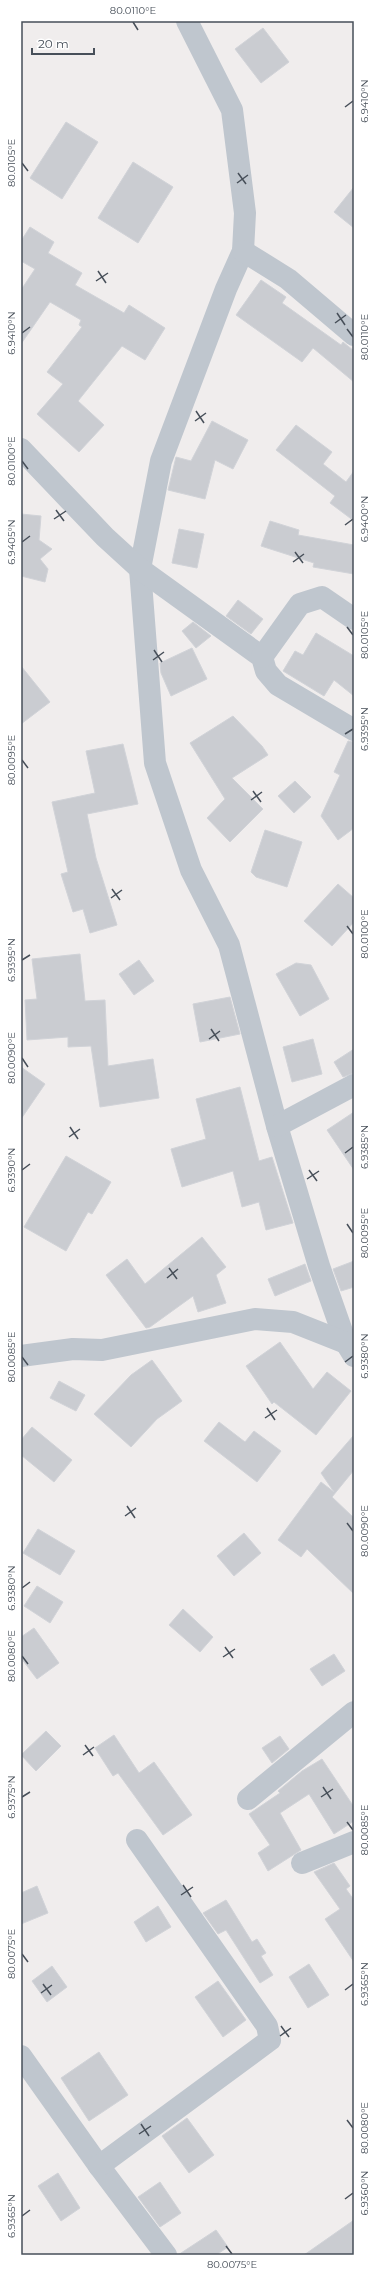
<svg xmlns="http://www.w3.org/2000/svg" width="375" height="2276" font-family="Montserrat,sans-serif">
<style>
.building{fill:#caccd1;stroke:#d1d3d8}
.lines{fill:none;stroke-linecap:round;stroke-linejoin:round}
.street{stroke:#bfc6ce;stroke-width:22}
.ticks{fill:none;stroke:#474f59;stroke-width:1.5}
.neatline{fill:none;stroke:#474f59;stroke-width:1.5}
.ticks-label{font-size:10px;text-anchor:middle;fill:#474f59}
</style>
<rect width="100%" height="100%" fill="#f0eded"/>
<g class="building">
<path d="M263,28L289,62L261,83L235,49Z"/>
<path d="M66,122L98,142L62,199L30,178Z"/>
<path d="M133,162L173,187L138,243L98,218Z"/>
<path d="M354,187V228L334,212Z"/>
<path d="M30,227L54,242L48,253L82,273L75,285L124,313L129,305L165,328L145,360L122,346L78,401L104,425L79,452L37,414L63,384L47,372L82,327L79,325L81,320L50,302L21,344V290L35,269L21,261V241Z"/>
<path d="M261,280L286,297L282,303L341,345L343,342L354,351V382L313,348L302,362L236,315Z"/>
<path d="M212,421L248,440L233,469L215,460L205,499L168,490L176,457L191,461Z"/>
<path d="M296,425L332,452L323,464L346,482L354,471V521L330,503L335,496L276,450Z"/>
<path d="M21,514L41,516L39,540L52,549L40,559L48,569L45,582L21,576Z"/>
<path d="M270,521L299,530L298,535L354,545V574L313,567L314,563L261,546Z"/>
<path d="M179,529L204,534L197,568L172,563Z"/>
<path d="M238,600L263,619L251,634L226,616Z"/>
<path d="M193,622L211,636L196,648L182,631Z"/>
<path d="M316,633L354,656V696L334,680L324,696L283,671L295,651L303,655Z"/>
<path d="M192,648L207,679L171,696L161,673L160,663Z"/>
<path d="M21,666L50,702L21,724Z"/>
<path d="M233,716L262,746L268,755L232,778L263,809L230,842L207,818L225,799L190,743Z"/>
<path d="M348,741L354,742V828L338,840L321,816L340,775L334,772Z"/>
<path d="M123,744L138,804L87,814L96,858L117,925L90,933L83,909L73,912L61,874L68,872L52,802L95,793L86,751Z"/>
<path d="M295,781L311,797L294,813L278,796Z"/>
<path d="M265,830L302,842L287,887L256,877L251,872Z"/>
<path d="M338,884L354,898V922L332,946L304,921Z"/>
<path d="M80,954L85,1001L105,1000L108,1066L153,1059L159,1098L100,1107L91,1046L68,1047V1037L27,1040L25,1000L37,999L32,959Z"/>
<path d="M139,960L154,981L134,995L119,974Z"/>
<path d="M296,963L311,965L329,999L300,1016L276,974Z"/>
<path d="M230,997L240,1034L200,1042L193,1004Z"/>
<path d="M313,1039L322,1074L292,1082L283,1047Z"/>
<path d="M354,1049V1073L343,1077L334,1062Z"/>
<path d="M21,1067L45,1084L21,1119Z"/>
<path d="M240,1087L259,1161L272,1157L293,1223L266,1230L259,1202L242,1207L233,1171L182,1187L171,1149L206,1139L196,1099Z"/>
<path d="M354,1112V1170L327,1130Z"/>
<path d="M66,1156L111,1182L92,1214L88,1212L66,1251L24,1227Z"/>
<path d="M202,1237L226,1267L216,1275L226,1303L198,1312L193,1296L150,1327L146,1328L106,1275L127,1259L145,1284Z"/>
<path d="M354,1261V1287L341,1291L333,1269Z"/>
<path d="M305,1264L311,1281L275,1296L268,1279Z"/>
<path d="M280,1342L313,1389L327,1372L351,1391L316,1435L274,1402L272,1404L246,1366Z"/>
<path d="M152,1360L182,1401L157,1419L131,1447L94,1414L131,1375Z"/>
<path d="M59,1381L85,1395L76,1411L50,1398Z"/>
<path d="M219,1422L245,1442L254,1431L281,1451L257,1482L204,1441Z"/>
<path d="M32,1427L72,1460L54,1482L21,1455V1440Z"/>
<path d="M354,1435V1470L332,1497L354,1518V1594L307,1549L301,1557L278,1540L321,1482L334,1492L321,1473Z"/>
<path d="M38,1529L75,1551L60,1575L23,1553Z"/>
<path d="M244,1533L261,1553L234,1576L217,1556Z"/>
<path d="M37,1586L63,1602L50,1623L24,1606Z"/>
<path d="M183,1609L213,1637L200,1652L169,1625Z"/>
<path d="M34,1628L59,1663L37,1679L21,1658V1637Z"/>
<path d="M334,1654L345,1671L322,1686L310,1669Z"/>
<path d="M46,1731L61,1746L36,1771L21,1755Z"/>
<path d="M114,1735L139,1773L154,1762L192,1815L163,1835L118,1773L113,1776L95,1748Z"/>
<path d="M280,1736L289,1749L272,1763L262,1748Z"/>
<path d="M322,1759L354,1807V1821L334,1834L309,1794L280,1813L301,1850L268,1871L258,1853L270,1845L249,1814L280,1793L278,1791L302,1771Z"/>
<path d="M334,1863L350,1886L346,1889L354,1900V1962L325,1919L340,1909L314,1872Z"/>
<path d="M37,1886L48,1913L21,1924V1893Z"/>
<path d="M226,1900L252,1942L257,1939L266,1953L261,1956L273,1975L260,1983L226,1930L218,1934L203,1913Z"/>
<path d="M158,1906L171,1927L146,1942L134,1922Z"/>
<path d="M309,1964L329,1995L308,2008L289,1977Z"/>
<path d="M52,1966L67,1987L47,2002L32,1981Z"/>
<path d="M218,1981L246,2020L223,2037L195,1997Z"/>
<path d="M99,2052L128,2095L89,2121L61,2078Z"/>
<path d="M187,2118L214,2155L189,2173L162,2136Z"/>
<path d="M58,2173L80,2208L61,2221L38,2186Z"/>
<path d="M160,2182L181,2213L160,2227L138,2197Z"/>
<path d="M354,2220V2255H304Z"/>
<path d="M216,2230L228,2247L216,2255H178Z"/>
</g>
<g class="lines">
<g class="street">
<path d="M187,21L232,110L245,213L243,251L226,289L161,461L140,569L155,763L191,870L229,945L277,1126L319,1266L346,1343L354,1356"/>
<path d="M243,251L288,279L354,335"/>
<path d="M21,449L105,537L140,569L262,657L266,671L278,685L354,730"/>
<path d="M262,657L300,604L322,597L354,619"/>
<path d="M277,1126L354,1085"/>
<path d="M21,1356L73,1349L102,1350L255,1319L293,1322L346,1343"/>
<path d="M248,1799L354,1712"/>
<path d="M302,1863L354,1842"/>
<path d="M21,2056L99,2166L166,2255"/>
<path d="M99,2166L270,2040L267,2026L137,1840"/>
</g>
</g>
<path class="ticks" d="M133,22L138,30M345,107L353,101M22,163L28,171M238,173L246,184M237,183L248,175M98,271L106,283M96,281L108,273M337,313L345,325M335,323L346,315M347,329L353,337M22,333L30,327M196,411L204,423M195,421L206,413M22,461L28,469M56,510L64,521M54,519L66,511M345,525L353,519M22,542L30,536M295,552L303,563M293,562L304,554M347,627L353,635M154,650L162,662M153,660L164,652M345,734L353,729M22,760L28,768M253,791L261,802M251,800L262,792M112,889L120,900M111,898L122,890M347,926L353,934M22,960L30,955M211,1029L219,1041M209,1039L220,1031M22,1058L28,1067M70,1127L78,1139M69,1137L80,1129M345,1153L353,1147M22,1170L30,1164M309,1170L317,1181M307,1179L319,1171M347,1224L353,1233M169,1268L177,1279M167,1278L178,1269M22,1357L28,1365M345,1362L353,1356M267,1408L275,1420M265,1418L277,1410M127,1506L135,1518M125,1516L136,1508M347,1523L353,1531M22,1588L30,1582M225,1647L233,1658M22,1656L28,1664M223,1657L235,1649M85,1745L93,1756M83,1755L94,1747M323,1787L331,1799M22,1797L30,1792M321,1797L333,1789M347,1822L353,1830M183,1885L191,1897M181,1895L193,1887M22,1954L28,1962M43,1984L51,1995M345,1990L353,1984M41,1993L52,1985M281,2026L289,2037M280,2036L291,2028M347,2120L353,2128M141,2124L149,2136M139,2134L151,2126M345,2199L353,2193M22,2216L30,2210M226,2246L232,2254"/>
<rect width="375" height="2276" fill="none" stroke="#ffffff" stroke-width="44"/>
<path d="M32 48v6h62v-6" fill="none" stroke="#474f59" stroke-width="2"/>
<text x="38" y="48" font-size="12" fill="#474f59" stroke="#ffffff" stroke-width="3" paint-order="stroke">20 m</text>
<rect x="22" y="22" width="331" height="2232" class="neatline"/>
<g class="ticks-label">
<text x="133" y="14">80.0110°E</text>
<text transform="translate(364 101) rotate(-90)" y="4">6.9410°N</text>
<text transform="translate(11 163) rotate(-90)" y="4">80.0105°E</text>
<text transform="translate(11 333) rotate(-90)" y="4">6.9410°N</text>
<text transform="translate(364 337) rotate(-90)" y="4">80.0110°E</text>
<text transform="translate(11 461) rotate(-90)" y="4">80.0100°E</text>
<text transform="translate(364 519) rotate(-90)" y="4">6.9400°N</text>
<text transform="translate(11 542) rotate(-90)" y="4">6.9405°N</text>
<text transform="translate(364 635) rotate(-90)" y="4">80.0105°E</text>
<text transform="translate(364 729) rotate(-90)" y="4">6.9395°N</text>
<text transform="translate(11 760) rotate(-90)" y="4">80.0095°E</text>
<text transform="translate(364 934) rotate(-90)" y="4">80.0100°E</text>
<text transform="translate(11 960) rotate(-90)" y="4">6.9395°N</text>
<text transform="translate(11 1058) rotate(-90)" y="4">80.0090°E</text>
<text transform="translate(364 1147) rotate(-90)" y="4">6.9385°N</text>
<text transform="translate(11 1170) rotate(-90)" y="4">6.9390°N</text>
<text transform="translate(364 1233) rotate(-90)" y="4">80.0095°E</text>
<text transform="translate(364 1356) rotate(-90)" y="4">6.9380°N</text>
<text transform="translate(11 1357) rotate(-90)" y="4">80.0085°E</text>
<text transform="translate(364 1531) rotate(-90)" y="4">80.0090°E</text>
<text transform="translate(11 1588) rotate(-90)" y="4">6.9380°N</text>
<text transform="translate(11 1656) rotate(-90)" y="4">80.0080°E</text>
<text transform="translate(11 1797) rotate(-90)" y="4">6.9375°N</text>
<text transform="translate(364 1830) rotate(-90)" y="4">80.0085°E</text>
<text transform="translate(11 1954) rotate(-90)" y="4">80.0075°E</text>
<text transform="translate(364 1984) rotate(-90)" y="4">6.9365°N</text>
<text transform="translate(364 2128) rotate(-90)" y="4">80.0080°E</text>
<text transform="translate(364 2193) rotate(-90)" y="4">6.9360°N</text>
<text transform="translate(11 2216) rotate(-90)" y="4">6.9365°N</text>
<text x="232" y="2268">80.0075°E</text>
</g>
</svg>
